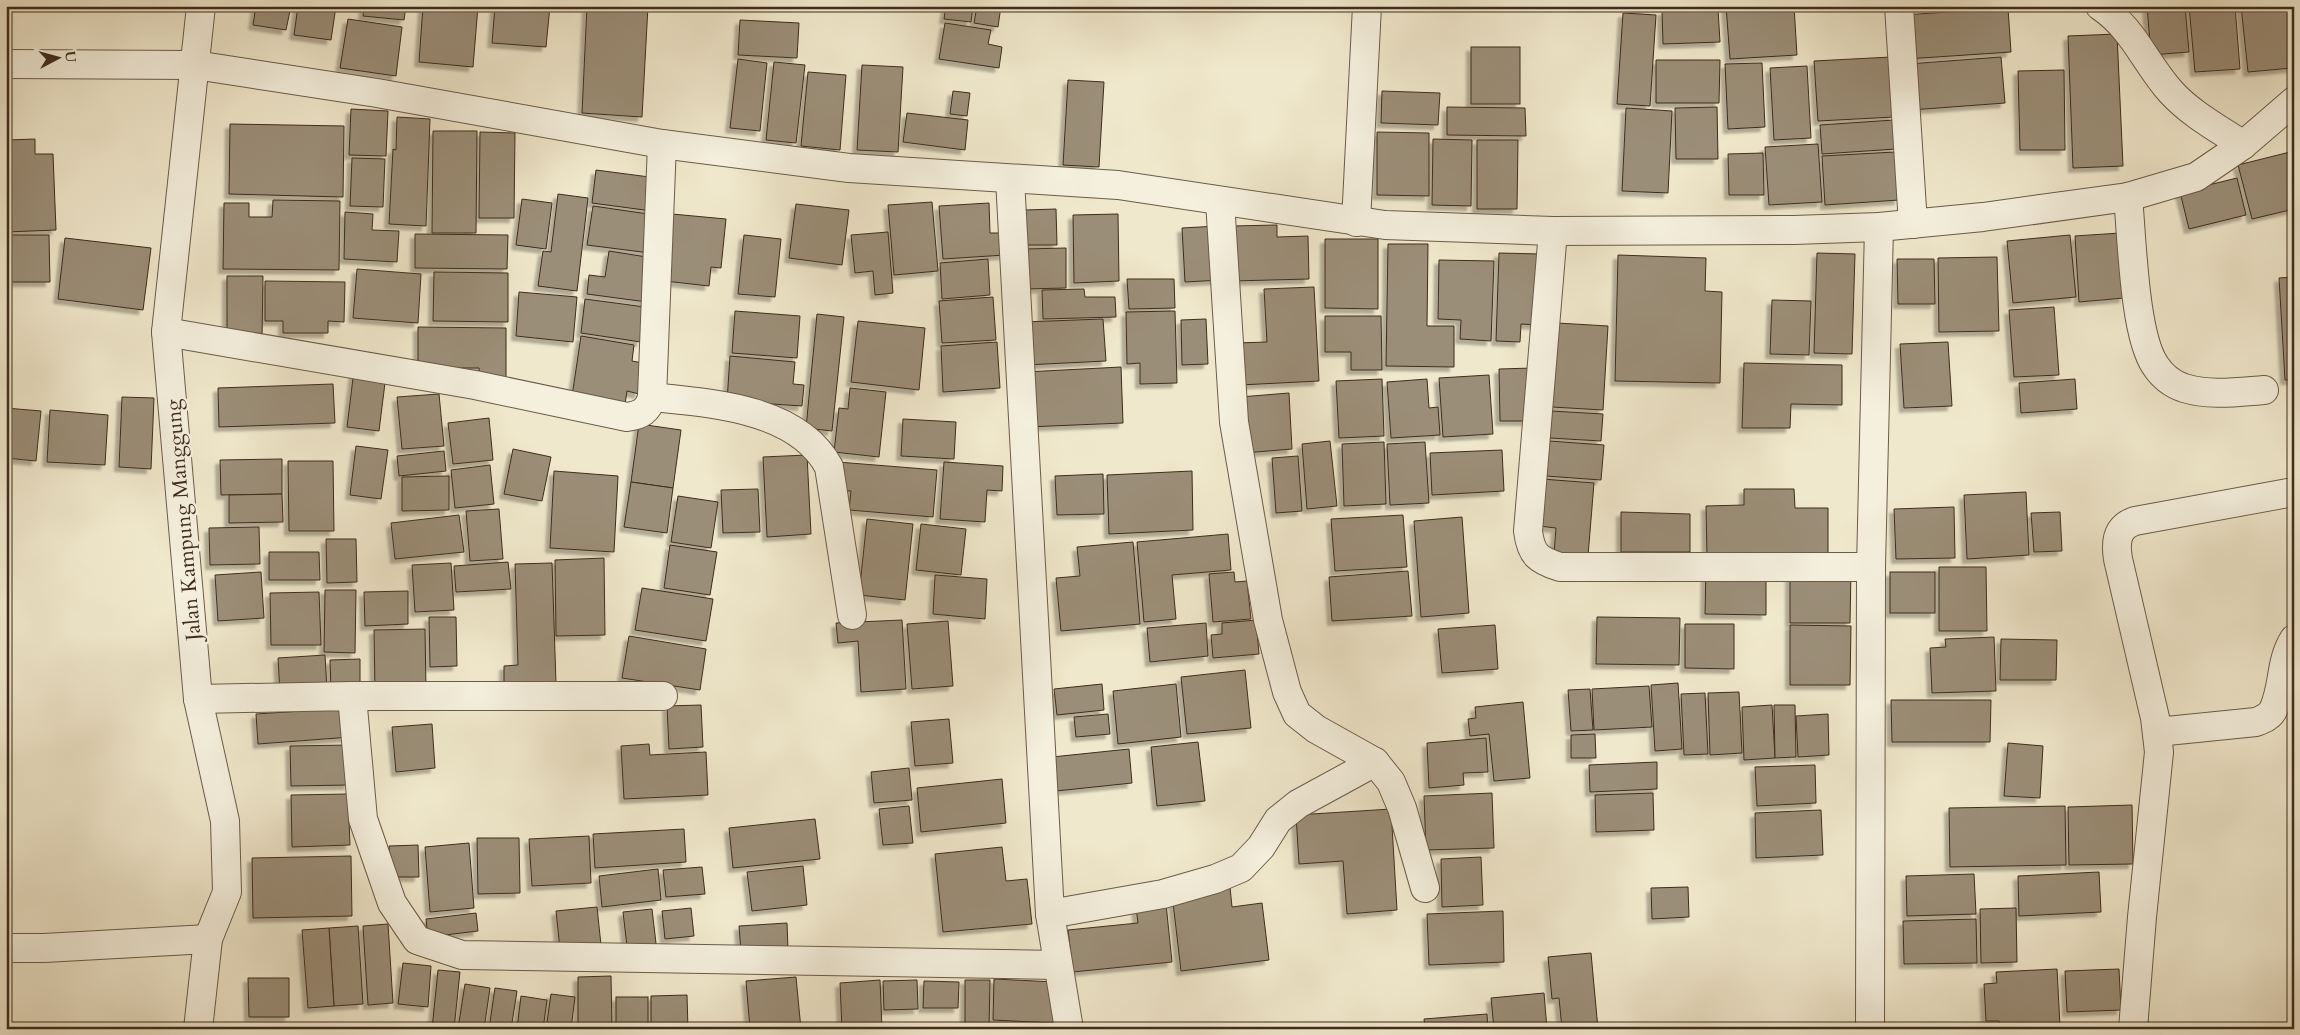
<svg xmlns="http://www.w3.org/2000/svg" width="2300" height="1035" font-family="Cardo,serif">
<style>
.building{fill:#9b8e78;stroke:#3f2c1d;filter:url(#shadow)}
.lines{fill:none;stroke-linecap:round;stroke-linejoin:round}
.minor-casing{stroke:#6b5b49;stroke-width:30}
.minor{stroke:#f5f0de;stroke-width:28}
.labels{text-anchor:middle;stroke-width:5;stroke-linejoin:round;paint-order:stroke}
.street-label{font-size:21px;fill:#3f2c1d;stroke:#f5f0de}
</style>
<defs>
<filter id="shadow"><feDropShadow dx="-4.5" dy="4.5" stdDeviation="1" flood-color="#0004"/></filter>
</defs>
<rect width="100%" height="100%" fill="#f0e8cc"/>
<filter id="stains"><feTurbulence type="fractalNoise" baseFrequency=".004" numOctaves="4"/><feColorMatrix values="0 0 0 0 .2 0 0 0 0 .09 0 0 0 0 .02 0 0 0 .5 -.17"/></filter>
<radialGradient id="worn" r=".72"><stop offset=".6" stop-color="#630" stop-opacity="0"/><stop offset="1" stop-color="#630" stop-opacity=".3"/></radialGradient>
<g class="building">
<path d="M256,6H291L286,30L253,25Z"/>
<path d="M298,6H336L331,40L294,35Z"/>
<path d="M364,6H406L404,20L363,16Z"/>
<path d="M423,6H478L473,67L419,62Z"/>
<path d="M495,6H550L546,47L492,43Z"/>
<path d="M587,6H648L642,117L582,113Z"/>
<path d="M946,6H973L971,22L944,19Z"/>
<path d="M977,6H1001L998,27L974,23Z"/>
<path d="M1630,6H1669L1630,11Z"/>
<path d="M1726,6H1794L1797,55L1730,59Z"/>
<path d="M2147,6H2185L2189,52L2151,55Z"/>
<path d="M2189,6H2235L2240,69L2195,72Z"/>
<path d="M2241,6H2294V27L2288,28L2292,68L2248,72Z"/>
<path d="M2008,8L2011,52L1906,59L1903,15Z"/>
<path d="M1718,9L1720,42L1663,44L1662,11Z"/>
<path d="M1623,13L1656,15L1650,106L1617,104Z"/>
<path d="M348,19L402,27L396,76L340,68Z"/>
<path d="M740,20L799,23L797,58L738,55Z"/>
<path d="M945,23L991,30L988,44L1002,47L999,68L939,59Z"/>
<path d="M2117,34L2123,166L2073,168L2068,36Z"/>
<rect x="1471" y="47" width="49" height="57"/>
<path d="M1891,57L1894,117L1818,121L1814,61Z"/>
<path d="M2001,57L2005,103L1911,110L1908,64Z"/>
<path d="M738,59L767,63L760,131L730,128Z"/>
<path d="M1656,60H1720L1719,103H1656Z"/>
<path d="M774,62L805,65L796,143L766,140Z"/>
<path d="M1762,63L1765,127L1728,129L1725,64Z"/>
<path d="M862,65L903,67L898,152L857,150Z"/>
<path d="M1807,66L1811,138L1774,140L1770,68Z"/>
<path d="M2064,70L2065,150H2020L2018,71Z"/>
<path d="M808,72L846,75L840,150L801,146Z"/>
<path d="M1068,80L1104,82L1099,167L1063,165Z"/>
<path d="M953,91L970,93L967,116L950,114Z"/>
<path d="M1382,91L1440,93L1438,125L1381,123Z"/>
<path d="M1447,107L1525,108L1526,136L1447,135Z"/>
<path d="M1717,107L1718,159H1676L1675,108Z"/>
<path d="M1626,108L1672,111L1668,193L1622,191Z"/>
<path d="M351,109L388,111L386,156L349,155Z"/>
<path d="M907,113L968,120L965,150L903,142Z"/>
<path d="M397,117L430,119L426,226L389,224L393,149L396,150Z"/>
<path d="M1894,120L1896,149L1822,154L1820,125Z"/>
<path d="M230,124L344,126L343,197L229,194Z"/>
<path d="M433,131H477L476,233H432Z"/>
<path d="M480,132L515,133L514,218H479Z"/>
<path d="M1377,132L1429,133V196L1377,195Z"/>
<path d="M35,139V154H53L56,230L6,232L7,140Z"/>
<path d="M1433,139L1472,140L1471,206L1432,205Z"/>
<path d="M1477,140H1518L1517,209H1477Z"/>
<path d="M1818,144L1822,202L1769,205L1765,147Z"/>
<path d="M2294,151V209L2252,219L2238,165Z"/>
<path d="M1895,152L1899,200L1825,205L1822,156Z"/>
<path d="M1763,153L1764,195H1729L1728,154Z"/>
<path d="M352,158L385,159L383,207L350,206Z"/>
<path d="M596,170L657,178L652,211L592,203Z"/>
<path d="M2237,178L2246,215L2189,229L2180,192Z"/>
<path d="M558,194L588,198L577,291L538,286L543,251L551,252Z"/>
<path d="M522,199L552,203L546,249L516,245Z"/>
<path d="M273,200L340,201L339,270L223,269L224,203H249V217H272Z"/>
<path d="M932,202L938,271L894,275L888,205Z"/>
<path d="M989,203L990,233H1003L1005,255L943,259L939,206Z"/>
<path d="M796,204L849,210L842,265L789,258Z"/>
<path d="M593,206L655,215L650,253L587,245Z"/>
<path d="M1056,209L1057,245H1026L1025,210Z"/>
<path d="M345,212L373,214L372,230L399,231L397,262L344,259Z"/>
<path d="M672,214L726,219L721,268L711,267L709,286L665,281Z"/>
<path d="M1118,214L1119,281L1074,283L1073,215Z"/>
<path d="M1277,225V237L1308,236L1309,279L1233,281L1232,226Z"/>
<path d="M1218,226L1221,280L1185,282L1182,228Z"/>
<path d="M888,232L893,293L875,295L873,271L855,273L851,235Z"/>
<path d="M2120,233L2124,298L2079,302L2075,236Z"/>
<path d="M415,234L508,235L507,269L415,268Z"/>
<path d="M6,235H49L50,282H6Z"/>
<path d="M744,235L781,239L775,297L738,294Z"/>
<path d="M2070,235L2076,297L2013,303L2007,241Z"/>
<path d="M65,238L151,248L143,310L58,299Z"/>
<path d="M1325,239H1378V309L1325,308Z"/>
<path d="M1388,244H1428L1427,326H1454V367L1386,366Z"/>
<path d="M1066,248V288L1025,289L1024,249Z"/>
<path d="M609,251L653,258L647,302L587,294L589,275L605,277Z"/>
<path d="M1499,253L1541,254L1538,325L1521,324L1520,342L1496,341Z"/>
<path d="M1817,253L1855,254L1852,354L1814,353Z"/>
<path d="M1618,255L1706,258L1705,291L1722,292L1720,383L1615,381Z"/>
<path d="M1997,257L1999,331L1939,332L1938,258Z"/>
<path d="M988,259L990,295L942,299L940,263Z"/>
<path d="M1897,259H1934L1935,304H1898Z"/>
<path d="M1439,260L1494,261L1491,341L1460,339L1461,320L1438,319Z"/>
<path d="M357,269L421,274L418,323L353,318Z"/>
<path d="M434,272L508,273V322L433,321Z"/>
<path d="M227,276H263L262,339H227Z"/>
<path d="M2294,277V380H2285L2279,278Z"/>
<path d="M1127,279H1174L1175,308L1129,309Z"/>
<path d="M265,281L345,282L344,322L328,321V333H283V321H265Z"/>
<path d="M1314,287L1319,381L1240,385L1237,343L1267,342L1264,289Z"/>
<path d="M1084,289L1085,297H1115L1116,317L1043,319L1042,290Z"/>
<path d="M519,292L577,297L573,342L516,336Z"/>
<path d="M993,297L996,340L942,343L939,301Z"/>
<path d="M585,299L645,307L641,342L581,333Z"/>
<path d="M1772,300L1811,301L1809,355L1770,354Z"/>
<path d="M2054,307L2059,375L2014,377L2009,310Z"/>
<path d="M735,311L800,316L797,358L732,353Z"/>
<path d="M1175,311L1177,383L1140,384V363L1127,364L1126,312Z"/>
<path d="M817,314L844,317L832,431L806,428Z"/>
<path d="M1325,316H1381L1382,370H1351V352H1325Z"/>
<path d="M1103,319L1106,361L1025,365L1023,322Z"/>
<path d="M1206,319L1208,364L1182,365L1181,320Z"/>
<path d="M858,321L925,328L919,390L851,382Z"/>
<path d="M1557,323L1608,326L1603,410L1552,407Z"/>
<path d="M418,327L506,328V382L480,381L479,368H418Z"/>
<path d="M581,336L634,345L632,361L643,363L639,394L627,391L624,411L571,403Z"/>
<path d="M997,342L1000,388L943,392L941,346Z"/>
<path d="M1948,342L1952,406L1904,408L1900,344Z"/>
<path d="M730,356L795,362L793,384L804,385L802,406L727,401Z"/>
<path d="M1744,363L1842,365V405L1791,404L1790,428H1742Z"/>
<path d="M1121,367L1123,423L1027,427L1025,372Z"/>
<path d="M1533,368L1535,421H1500L1499,369Z"/>
<path d="M354,370L386,375L379,431L347,427Z"/>
<path d="M1489,375L1493,434L1443,437L1439,378Z"/>
<path d="M1382,379L1384,436L1339,438L1336,381Z"/>
<path d="M1427,379L1429,408L1438,407L1440,435L1391,438L1387,382Z"/>
<path d="M2075,379L2077,409L2021,413L2019,383Z"/>
<path d="M333,384L335,423L219,427L218,388Z"/>
<path d="M850,388L886,392L879,457L834,452L839,408L848,409Z"/>
<path d="M1289,393L1292,449L1244,453L1240,397Z"/>
<path d="M439,394L444,446L402,449L397,397Z"/>
<path d="M122,397L154,398L151,469L119,467Z"/>
<path d="M6,408L41,411L36,461L6,458Z"/>
<path d="M50,410L108,415L105,465L47,462Z"/>
<path d="M1551,411L1603,414L1601,441L1550,438Z"/>
<path d="M489,418L493,460L453,464L448,423Z"/>
<path d="M903,419L956,422L954,459L901,456Z"/>
<path d="M639,424L681,430L673,488L631,482Z"/>
<path d="M1330,441L1337,506L1307,509L1302,444Z"/>
<path d="M1549,441L1604,445L1601,480L1546,476Z"/>
<path d="M1384,442L1386,504L1344,506L1342,444Z"/>
<path d="M1425,442L1429,503L1390,505L1387,444Z"/>
<path d="M356,446L388,450L381,499L350,495Z"/>
<path d="M513,449L551,457L542,501L504,494Z"/>
<path d="M1502,450L1504,491L1432,495L1430,453Z"/>
<path d="M444,451L446,471L399,476L397,456Z"/>
<path d="M807,455L811,534L767,537L763,457Z"/>
<path d="M1298,456L1302,511L1276,513L1272,458Z"/>
<path d="M282,459V494L221,495L220,460Z"/>
<path d="M288,461H333L334,531H289Z"/>
<path d="M838,462L937,470L933,517L849,510L851,491L835,490Z"/>
<path d="M944,462L1003,466L1002,491L987,490L985,522L940,519Z"/>
<path d="M490,465L494,504L455,508L451,470Z"/>
<path d="M554,471L618,476L614,552L550,548Z"/>
<path d="M1192,471L1193,530L1109,534L1107,475Z"/>
<path d="M1103,474L1104,514L1057,515L1055,476Z"/>
<path d="M449,476V510L402,511V477Z"/>
<path d="M1542,479L1594,483L1588,556L1554,554L1556,528L1539,526Z"/>
<path d="M631,482L673,488L667,533L624,527Z"/>
<path d="M758,489L760,532L723,533L721,490Z"/>
<path d="M1744,489H1794L1795,508H1828V556L1707,557L1706,506L1744,505Z"/>
<path d="M2026,492L2029,555L1967,559L1964,495Z"/>
<path d="M282,494L283,522L229,523V495Z"/>
<path d="M678,496L718,502L711,548L671,542Z"/>
<path d="M1954,507L1955,558L1896,559L1894,509Z"/>
<path d="M499,509L503,559L470,561L466,511Z"/>
<path d="M1621,512L1690,514V552H1621Z"/>
<path d="M2060,512L2062,551L2034,552L2031,513Z"/>
<path d="M459,515L464,552L395,559L391,523Z"/>
<path d="M1403,515L1407,567L1335,571L1331,519Z"/>
<path d="M1462,517L1469,613L1421,617L1414,521Z"/>
<path d="M867,519L913,524L905,600L859,595Z"/>
<path d="M921,524L966,529L961,575L916,570Z"/>
<path d="M259,527L260,564L210,565L209,528Z"/>
<path d="M1228,534L1231,570L1172,575L1176,619L1144,622L1137,542Z"/>
<path d="M326,539H356L357,582L327,583Z"/>
<path d="M1133,542L1140,624L1061,631L1056,578L1080,576L1077,547Z"/>
<path d="M670,545L717,552L710,595L664,588Z"/>
<path d="M269,552H319L320,580H269Z"/>
<path d="M604,558L605,635L556,636L555,560Z"/>
<path d="M508,562L511,589L456,592L454,566Z"/>
<path d="M451,563L454,610L415,612L412,565Z"/>
<path d="M552,563L556,683L504,685V666L518,665L515,564Z"/>
<path d="M1706,567L1766,568V615L1705,614Z"/>
<path d="M1939,567H1986L1987,631H1939Z"/>
<path d="M1790,569L1851,570L1850,623H1790Z"/>
<path d="M1408,571L1412,616L1332,621L1329,577Z"/>
<path d="M261,572L264,618L218,621L215,575Z"/>
<path d="M1234,572L1235,582L1247,581L1251,619L1213,622L1209,574Z"/>
<rect x="1890" y="572" width="45" height="41"/>
<path d="M935,575L987,579L985,619L933,614Z"/>
<path d="M642,588L713,599L706,641L635,630Z"/>
<path d="M325,590H356L355,653L324,652Z"/>
<path d="M408,591V624L365,626L364,592Z"/>
<path d="M319,592L321,645H271L270,593Z"/>
<path d="M429,617H456L457,666L430,667Z"/>
<path d="M1597,617L1680,618L1679,665L1596,664Z"/>
<path d="M902,620L906,689L861,692L858,641L838,643L836,623Z"/>
<path d="M1256,620L1259,654L1213,658L1211,635L1222,634V623Z"/>
<path d="M948,621L953,686L912,689L907,624Z"/>
<path d="M1206,623L1208,656L1150,662L1147,628Z"/>
<path d="M1685,624H1734V669L1685,668Z"/>
<path d="M1495,625L1498,669L1442,673L1438,629Z"/>
<path d="M1790,625L1851,626L1850,685H1790Z"/>
<path d="M425,629L426,689L375,691L374,630Z"/>
<path d="M629,636L706,649L700,690L622,678Z"/>
<path d="M1994,637L1996,691L1932,693L1930,648L1946,647L1945,639Z"/>
<path d="M2001,639L2057,640L2056,680H2000Z"/>
<path d="M325,655L327,690L280,693L278,658Z"/>
<path d="M360,659V690L331,691L330,660Z"/>
<path d="M1245,670L1251,728L1187,734L1181,677Z"/>
<path d="M1678,683L1682,749L1655,751L1651,685Z"/>
<path d="M1102,684L1104,710L1057,715L1054,689Z"/>
<path d="M1176,684L1181,737L1118,744L1113,691Z"/>
<path d="M1649,686L1652,727L1594,730L1592,689Z"/>
<path d="M1590,689L1593,730L1571,731L1568,690Z"/>
<path d="M1739,692L1742,753L1710,755L1708,693Z"/>
<path d="M1705,693L1708,754L1684,755L1681,694Z"/>
<path d="M1891,700H1991L1990,742H1892Z"/>
<path d="M1523,702L1530,778L1494,781L1489,734L1470,736L1468,719L1476,718L1475,707Z"/>
<path d="M701,705L703,747L669,749L667,706Z"/>
<path d="M1772,705L1775,758L1744,760L1742,707Z"/>
<path d="M1774,705H1795L1796,757L1775,758Z"/>
<path d="M348,708L351,737L258,744L256,714Z"/>
<path d="M1108,714L1110,734L1076,737L1074,717Z"/>
<path d="M1828,714L1829,755L1798,757L1796,716Z"/>
<path d="M949,719L953,763L915,766L911,722Z"/>
<path d="M432,724L435,768L396,772L392,727Z"/>
<path d="M1595,734L1596,758H1571V735Z"/>
<path d="M1486,738L1488,772L1463,773L1464,785L1429,788L1427,743Z"/>
<path d="M1198,742L1205,801L1157,806L1151,747Z"/>
<path d="M2008,743L2043,746L2040,798L2004,796Z"/>
<path d="M649,744L650,755L706,752L708,795L624,799L621,746Z"/>
<path d="M348,745L349,785L291,786L290,746Z"/>
<path d="M1129,749L1132,783L1056,791L1052,757Z"/>
<path d="M1657,762V789L1590,792L1589,765Z"/>
<path d="M1815,765L1816,803L1757,806L1755,767Z"/>
<path d="M909,768L912,800L874,803L871,772Z"/>
<path d="M1002,779L1006,823L921,832L917,788Z"/>
<path d="M1492,793L1494,848L1426,850L1424,796Z"/>
<path d="M1653,793L1654,830L1596,832L1595,795Z"/>
<path d="M348,794L350,845L292,847L291,795Z"/>
<path d="M2132,805L2133,864L2069,865L2068,807Z"/>
<path d="M909,806L913,843L883,845L879,809Z"/>
<path d="M2065,806L2066,865L1950,867L1949,808Z"/>
<path d="M1391,809L1397,910L1347,914L1343,861L1299,864L1296,815Z"/>
<path d="M1821,810L1823,855L1756,858L1755,813Z"/>
<path d="M815,819L820,859L733,868L729,828Z"/>
<path d="M684,829L686,862L595,868L593,834Z"/>
<path d="M589,836L591,883L532,886L529,839Z"/>
<path d="M477,838H519L520,893L478,894Z"/>
<path d="M469,843L474,908L430,912L425,847Z"/>
<path d="M418,845L419,877H390L389,846Z"/>
<path d="M1002,847L1006,881L1027,879L1032,924L943,932L935,854Z"/>
<path d="M351,856L352,916L253,918L252,858Z"/>
<path d="M1481,857L1483,905L1442,907L1441,859Z"/>
<path d="M803,866L807,905L752,911L747,872Z"/>
<path d="M702,867L705,894L666,897L663,870Z"/>
<path d="M658,869L661,900L602,907L599,876Z"/>
<path d="M2099,872L2101,912L2019,916L2018,876Z"/>
<path d="M1974,874L1976,914L1907,916L1906,876Z"/>
<path d="M1230,887L1232,907L1262,903L1269,960L1181,971L1172,894Z"/>
<path d="M1688,887L1689,917L1652,919L1651,888Z"/>
<path d="M1166,904L1172,962L1073,972L1068,930L1138,923L1136,907Z"/>
<path d="M597,907L601,945L560,949L556,911Z"/>
<path d="M691,908L694,936L665,939L662,911Z"/>
<path d="M2016,908L2017,962L1981,963L1980,909Z"/>
<path d="M652,909L657,952L628,955L623,912Z"/>
<path d="M1503,911L1504,962L1429,965L1427,914Z"/>
<path d="M476,913L478,931L428,937L426,919Z"/>
<path d="M1976,919L1977,963L1904,964L1903,921Z"/>
<path d="M787,923L788,949L741,952L739,926Z"/>
<path d="M388,924L393,1003L368,1005L363,926Z"/>
<path d="M358,926L363,1004L334,1006L329,928Z"/>
<path d="M329,928L334,1006L308,1008L302,930Z"/>
<path d="M1591,953L1598,1029H1562L1559,998L1552,999L1548,957Z"/>
<path d="M403,963L431,966L428,1007L398,1004Z"/>
<path d="M2057,969L2060,1026L1999,1028V1021H1986L1984,984L1997,983L1996,972Z"/>
<path d="M2119,969L2121,1010L2067,1012L2065,971Z"/>
<path d="M438,970L460,972L454,1029H432Z"/>
<path d="M611,976L612,1029H578V977Z"/>
<path d="M796,977L801,1029H750L746,981Z"/>
<path d="M248,978H289V1017H249Z"/>
<path d="M994,979L1056,982L1054,1023L993,1020Z"/>
<path d="M880,980L882,1029H842L840,983Z"/>
<path d="M917,980L918,1009L884,1010L883,981Z"/>
<path d="M965,980H990L989,1027H965Z"/>
<path d="M924,981L959,982L958,1008H923Z"/>
<path d="M465,984L490,988L484,1029H458Z"/>
<path d="M495,988L517,991L511,1029H489Z"/>
<path d="M1544,993L1547,1029H1494L1491,998Z"/>
<path d="M551,994L575,997L571,1029H546Z"/>
<path d="M687,995L688,1029H651V996Z"/>
<path d="M521,996L547,1000L543,1029H517Z"/>
<rect x="616" y="997" width="32" height="32"/>
<path d="M1487,1014L1488,1029H1425L1424,1019Z"/>
</g>
<g class="lines">
<defs>
<g id="minor">
<path d="M1899,6L1913,224"/>
<path d="M2100,6C2134,29 2145,63 2171,92C2191,114 2219,129 2243,145"/>
<path d="M6,64L195,65L377,93L662,144L849,168L1118,185L1385,225L1553,231L1794,230L1879,227L1983,217L2128,197L2196,177L2243,145L2294,101"/>
<path d="M1010,179L1050,914L1069,1029"/>
<path d="M2128,197C2132,238 2134,334 2155,365C2162,376 2172,384 2184,388C2210,396 2237,392 2264,390"/>
<path d="M1220,201L1234,422L1268,620L1287,692L1297,714L1316,729L1375,762L1391,782L1402,808L1425,888"/>
<path d="M1356,222L1367,6"/>
<path d="M1553,231L1528,531C1531,555 1538,560 1560,567H1871"/>
<path d="M166,332L475,385L627,417C641,415 648,411 652,397L662,144"/>
<path d="M652,397C710,403 798,408 829,467L852,615"/>
<path d="M352,696H663"/>
<path d="M198,699L352,696L363,819L392,903L417,940L462,955L1058,965"/>
<path d="M2157,732L2256,722C2264,719 2271,716 2274,708C2284,685 2280,661 2294,639"/>
<path d="M1050,914L1163,894L1215,879L1241,868L1261,847L1278,820L1298,804L1375,762"/>
<path d="M6,948H44L208,939"/>
<path d="M198,1029L208,939L227,892L225,821L198,699L166,332L201,6"/>
<path d="M1870,1029L1871,567L1879,227"/>
<path d="M2133,1029L2142,917L2159,752L2155,718L2118,559C2115,541 2117,527 2135,521L2294,492"/>
</g>
</defs>
<use href="#minor" class="minor-casing"/>
<use href="#minor" class="minor"/>
</g>
<g class="labels">
<g class="street-label">
<text transform="translate(183 520) rotate(-95)" y="7">Jalan Kampung Manggung</text>
</g>
</g>
<rect width="2300" height="1035" fill="none" stroke="#f0e8cc" stroke-width="25"/>
<rect x="8" y="8" width="2285" height="1020" fill="none" stroke="#3f2c1d" stroke-width="2.5"/>
<rect x="12" y="12" width="2275" height="1010" fill="none" stroke="#3f2c1d"/>
<g transform="translate(58 58) rotate(84)" stroke="#f5f0de" stroke-width="4" paint-order="stroke">
<path d="M0-4L9 19L0 12L-9 19Z" fill="#3f2c1d"/>
<text y="-8" font-size="14" font-weight="bold" text-anchor="middle" fill="#3f2c1d">U</text>
</g>
<rect width="100%" height="100%" filter="url(#stains)"/>
<rect width="100%" height="100%" fill="url(#worn)"/>
</svg>
